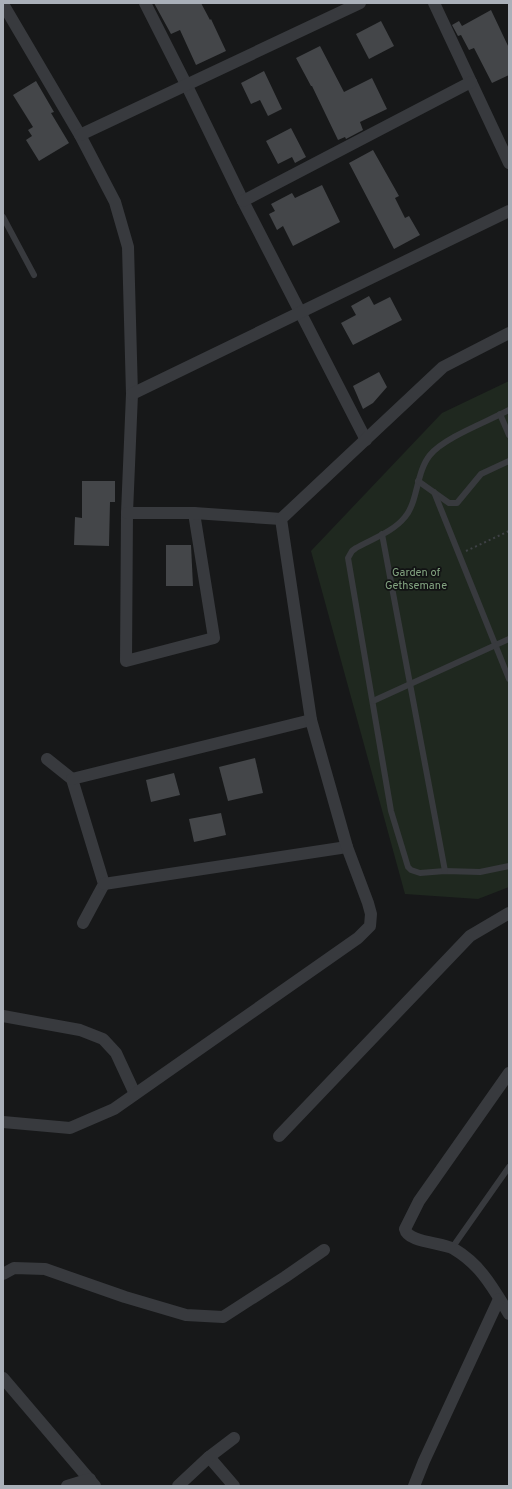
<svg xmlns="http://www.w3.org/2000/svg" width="512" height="1489" font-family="Overpass,sans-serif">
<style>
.green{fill:#1f281f}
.building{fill:#444649}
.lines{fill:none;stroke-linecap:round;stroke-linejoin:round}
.path{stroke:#3e4145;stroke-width:2;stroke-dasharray:2 3;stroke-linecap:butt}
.lane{stroke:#383a3e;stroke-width:6}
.street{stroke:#383a3e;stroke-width:12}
.labels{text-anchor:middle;stroke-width:3.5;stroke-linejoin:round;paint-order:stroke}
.park-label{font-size:11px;fill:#83a481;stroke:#121314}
</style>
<rect width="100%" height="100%" fill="#171819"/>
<path class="green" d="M509,381V887L478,899L405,894L311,551L442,413Z"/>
<g class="building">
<path d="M154,3H201L210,20L211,19L226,51L196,65L180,30L171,34Z"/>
<path d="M491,10L509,48V75L492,83L474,48L469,50L461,35L458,36L452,25L459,21L462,26Z"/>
<path d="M381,21L394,46L369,59L356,34Z"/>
<path d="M320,46L344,92L372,78L387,109L360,122L363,130L346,139L345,137L338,140L312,86H311L296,58Z"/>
<path d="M264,71L282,109L268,116L260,100L251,104L241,83Z"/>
<path d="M36,81L54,112L51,113L69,143L39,161L26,140L32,136L28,130L33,127L13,95Z"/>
<path d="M291,128L306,157L295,163L292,157L278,164L266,141Z"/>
<path d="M373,150L399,196L395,198L405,218L409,216L420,235L394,249L349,163Z"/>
<path d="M322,185L340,222L293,246L283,226L277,230L269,214L275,211L271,204L292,193L295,198Z"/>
<path d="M369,296L374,305L390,297L402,320L353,345L341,323L356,315L351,306Z"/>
<path d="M379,372L387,387L373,403L363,409L353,386Z"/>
<path d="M82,481H115V502H110L109,546L74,545L75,517L82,518Z"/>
<path d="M166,545H191L193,586H166Z"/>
<path d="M255,758L263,793L228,801L219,767Z"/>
<path d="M174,773L180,795L151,802L146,780Z"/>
<path d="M221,813L226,835L194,842L189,819Z"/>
</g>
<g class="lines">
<path class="path" d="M466,551L509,531"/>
<g class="lane">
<path d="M3,217L34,275"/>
<path d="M509,410C487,422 445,437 430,455C416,472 418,502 405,517C393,532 372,539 356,548L352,551L348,558L391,811L408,867L411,870L420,873L445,871L480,872L509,866"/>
<path d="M500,414L509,435"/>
<path d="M418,481L449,503H457L481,474L509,461"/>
<path d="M434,492L509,679"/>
<path d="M382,534L445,871"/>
<path d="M373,701L509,639"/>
<path d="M452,1248L509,1167"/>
</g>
<g class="street">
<path d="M145,3L186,84L243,201L366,440"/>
<path d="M434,3L509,163"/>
<path d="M3,4L80,135L115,202L128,247L132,394L127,513L126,661L214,638L194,513"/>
<path d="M80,135L360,3"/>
<path d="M243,201L471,82"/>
<path d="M132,394L509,211"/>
<path d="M127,513H194L281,519"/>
<path d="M47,759L72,779L104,884L83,923"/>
<path d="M72,779L311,720"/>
<path d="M104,884L347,847"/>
<path d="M3,1016L80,1030L103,1039L116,1053L135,1094"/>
<path d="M509,1073L419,1201L405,1229C408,1243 441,1242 454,1249C481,1265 493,1288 509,1314"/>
<path d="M3,1122L70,1128L114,1109L358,938L370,926L371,914L368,903L347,847L311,720L281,519L443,367L509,333"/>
<path d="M279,1136L470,936L509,913"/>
<path d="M3,1274L14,1268L45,1269L125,1297L186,1315L223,1317L285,1277L324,1250"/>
<path d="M3,1378L95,1486"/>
<path d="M209,1457L234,1486"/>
<path d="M67,1486L90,1479"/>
<path d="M178,1486L209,1457L234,1438"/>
<path d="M414,1486L424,1461L499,1299"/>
</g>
</g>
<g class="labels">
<g class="park-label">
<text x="416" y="576">Garden of<tspan x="416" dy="13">Gethsemane</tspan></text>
</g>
</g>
<rect width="512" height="1489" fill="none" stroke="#aab0b9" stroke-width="8"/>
</svg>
